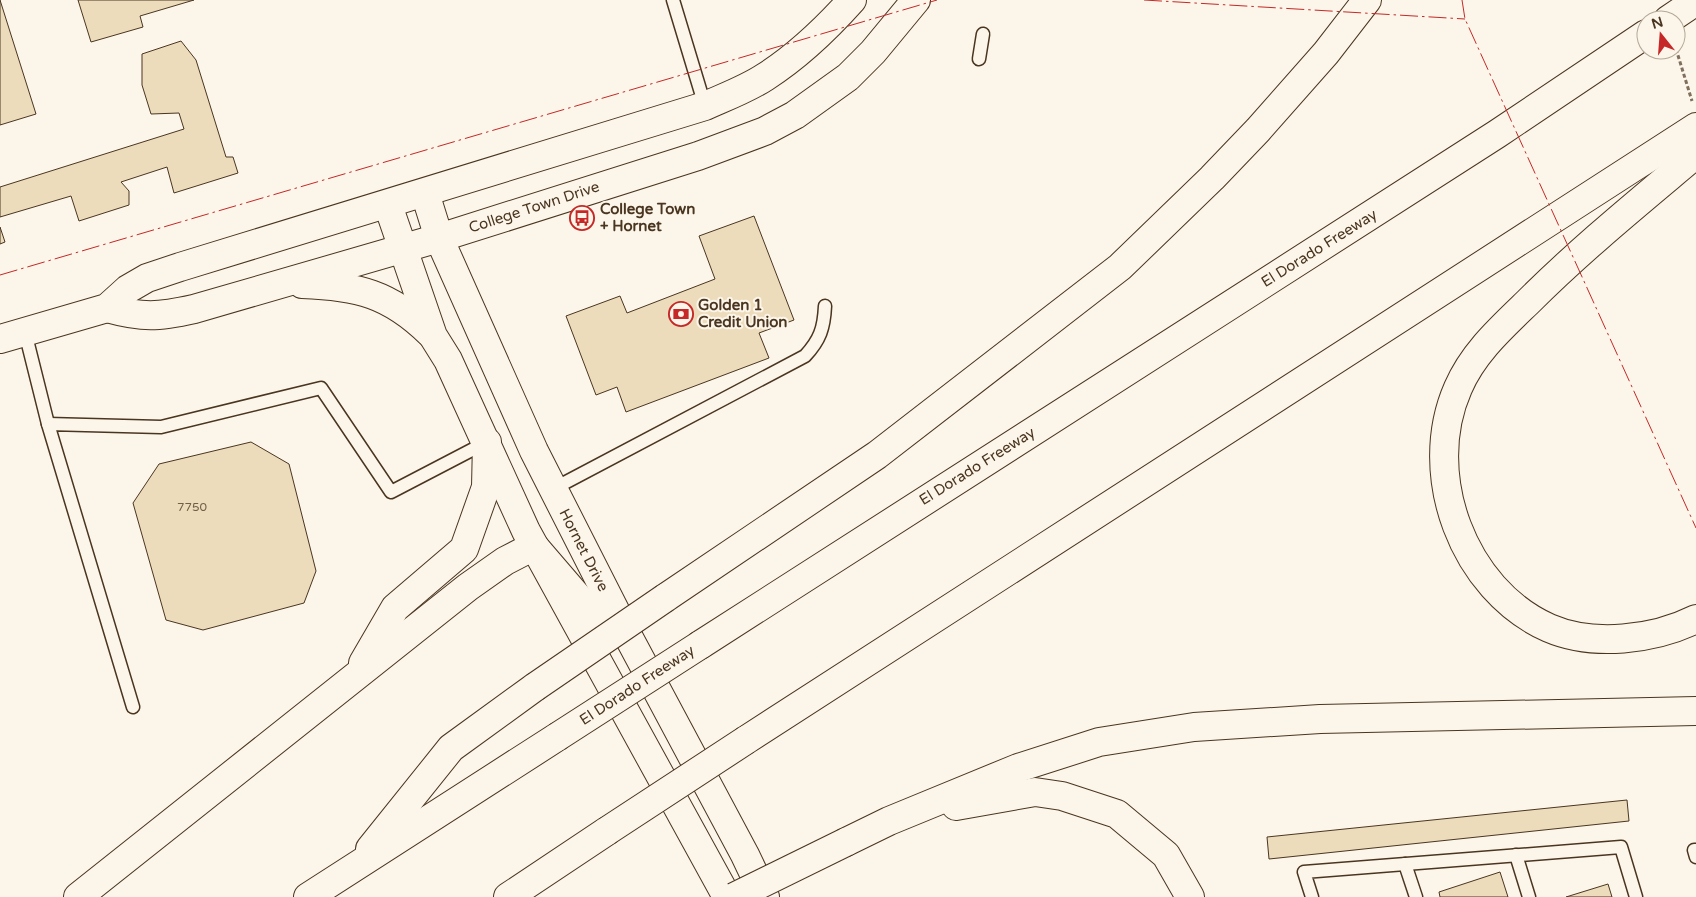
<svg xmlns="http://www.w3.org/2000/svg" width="1696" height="897" font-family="'Varela Round',sans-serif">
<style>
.building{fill:#ecdcbc;stroke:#4a3520}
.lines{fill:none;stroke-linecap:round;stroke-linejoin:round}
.lane-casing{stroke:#4a3520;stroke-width:15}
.secondary-casing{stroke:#4a3520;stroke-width:30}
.highway-casing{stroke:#4a3520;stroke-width:30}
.path{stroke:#7f6f5c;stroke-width:3;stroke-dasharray:4 2.5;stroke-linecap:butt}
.lane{stroke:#fbf6e9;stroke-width:12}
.secondary{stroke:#fbf6e9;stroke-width:28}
.highway{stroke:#fbf6e9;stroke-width:28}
.highway-bridge-casing{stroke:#4a3520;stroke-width:30;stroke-linecap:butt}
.highway-bridge{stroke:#fbf6e9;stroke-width:28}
.power{stroke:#c62828;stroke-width:1;stroke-dasharray:18 4 2.5 4;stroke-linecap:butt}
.labels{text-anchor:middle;stroke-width:4;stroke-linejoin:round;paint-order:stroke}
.number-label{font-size:12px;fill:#725f47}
.street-label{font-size:15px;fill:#4a3520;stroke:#fbf6e9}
.poi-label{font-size:15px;font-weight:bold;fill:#4a3520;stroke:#fbf6e9;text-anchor:start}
</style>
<rect width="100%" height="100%" fill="#fbf6e9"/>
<g class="building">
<path d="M0,0L36,114L0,125Z"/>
<path d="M78,0H194L140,16L143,27L91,42Z"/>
<path d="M181,41L196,60L226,157H233L238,173L174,193L167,167L121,182L129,191V205L79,221L71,196L0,217V187L184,129L179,113L151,114L142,85V54Z"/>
<path d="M754,216L794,320L759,333L769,358L626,412L617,387L596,395L566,316L620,296L627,313L715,279L699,236Z"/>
<path d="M0,227L5,242L0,244Z"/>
<path d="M251,442L289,464L316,571L304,603L203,630L166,620L133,503L159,464Z"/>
<path d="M1627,800L1629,821L1269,859L1267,837Z"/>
<path d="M1500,872L1508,897H1440L1439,892Z"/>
<path d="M1608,884L1612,897H1566Z"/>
</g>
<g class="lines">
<defs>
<g id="lane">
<path d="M673,0L705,106"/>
<path d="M979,59L983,34"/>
<path d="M25,332L48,424"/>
<path d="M553,489L805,356C820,340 824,328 825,306"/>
<path d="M133,707L48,424L161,427L321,388L391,492L487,442"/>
<path d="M1696,850H1694L1696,857"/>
<path d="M1516,855L1529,897"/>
<path d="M1405,864L1416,897"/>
<path d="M1312,897L1304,872L1621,847L1636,897"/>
</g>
<g id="secondary">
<path d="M425,193L439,238L534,451L628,636L745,855L765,897"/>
<path d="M388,205L433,336L448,360L526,531L727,897"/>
<path d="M302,284C358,286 390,294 430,333"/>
<path d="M107,308C143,318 158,317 194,309L439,238L698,156L765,131L795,115L848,77L873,52L916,0"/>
<path d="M0,339L107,308L128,289L147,278L180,267L705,106C725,97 747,89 765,77C798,56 826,29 852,0"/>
</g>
<g id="highway">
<path d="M1668,20L1696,1"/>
<path d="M1696,154C1639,202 1581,249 1528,302C1501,328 1473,353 1458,388C1420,474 1463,590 1549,628C1593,647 1654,640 1696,619"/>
<path d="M665,598L877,455L1120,267L1212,178L1258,130L1326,53L1367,0"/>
<path d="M700,645L1497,134L1646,34"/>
<path d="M363,663L395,608L464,549L486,487L487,442"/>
<path d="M746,740L1696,127"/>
<path d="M956,806L1035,792L1062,796L1117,814L1166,855L1190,897"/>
<path d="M846,842L889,821L1018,768L1099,742L1194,727L1320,719L1696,711"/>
<path d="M370,849L451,748L535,687"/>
<path d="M78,897L468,587L505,561L534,546L601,624L628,636"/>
<path d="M308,897L557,737"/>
<path d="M508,897L607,831"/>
</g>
</defs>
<use href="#lane" class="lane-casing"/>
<use href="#secondary" class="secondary-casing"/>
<use href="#highway" class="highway-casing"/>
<path class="path" d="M1676,49L1692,101"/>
<use href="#lane" class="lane"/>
<use href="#secondary" class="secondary"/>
<use href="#highway" class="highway"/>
<defs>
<g id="highway-bridge">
<path d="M535,687L665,598"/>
<path d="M557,737L700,645"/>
<path d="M607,831L746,740"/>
<path d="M734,897L846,842"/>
</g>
</defs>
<use href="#highway-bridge" class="highway-bridge-casing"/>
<use href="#highway-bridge" class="highway-bridge"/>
<g class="power">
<path d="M1144,0L1465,19"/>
<path d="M1462,0L1465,19L1696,528"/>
<path d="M0,275L937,0"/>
</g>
</g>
<defs>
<symbol id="bus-ring" viewBox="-11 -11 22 22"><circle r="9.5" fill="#fbf6e9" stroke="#c62828" stroke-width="1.5"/><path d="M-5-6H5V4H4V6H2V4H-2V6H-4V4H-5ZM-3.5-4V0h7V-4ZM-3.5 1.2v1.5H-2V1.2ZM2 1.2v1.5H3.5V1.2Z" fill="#c62828"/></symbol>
<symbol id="bank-ring" viewBox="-11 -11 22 22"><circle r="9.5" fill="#fbf6e9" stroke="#c62828" stroke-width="1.5"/><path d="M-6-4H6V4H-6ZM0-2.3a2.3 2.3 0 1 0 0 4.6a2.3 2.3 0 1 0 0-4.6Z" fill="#c62828"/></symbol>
</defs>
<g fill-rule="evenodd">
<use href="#bus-ring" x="568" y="204" width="28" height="28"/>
<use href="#bank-ring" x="667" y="300" width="28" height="28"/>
</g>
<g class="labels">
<g class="number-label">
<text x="192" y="511">7750</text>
</g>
<g class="street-label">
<text transform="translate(534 207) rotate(-18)" y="5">College Town Drive</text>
<text transform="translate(1319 248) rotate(-32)" y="5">El Dorado Freeway</text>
<text transform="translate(977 466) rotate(-32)" y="5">El Dorado Freeway</text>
<text transform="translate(584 550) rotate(63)" y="5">Hornet Drive</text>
<text transform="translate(637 685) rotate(-33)" y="5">El Dorado Freeway</text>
</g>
<g class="poi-label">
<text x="600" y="214">College Town<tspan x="600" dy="17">+ Hornet</tspan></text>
<text x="698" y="310">Golden 1<tspan x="698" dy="17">Credit Union</tspan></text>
</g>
</g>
<g transform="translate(1661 35) rotate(343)"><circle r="24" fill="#fbf6e9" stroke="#b4a999"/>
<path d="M0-4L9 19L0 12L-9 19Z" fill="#c62828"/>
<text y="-8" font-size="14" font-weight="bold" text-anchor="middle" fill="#4a3520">N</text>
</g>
</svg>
